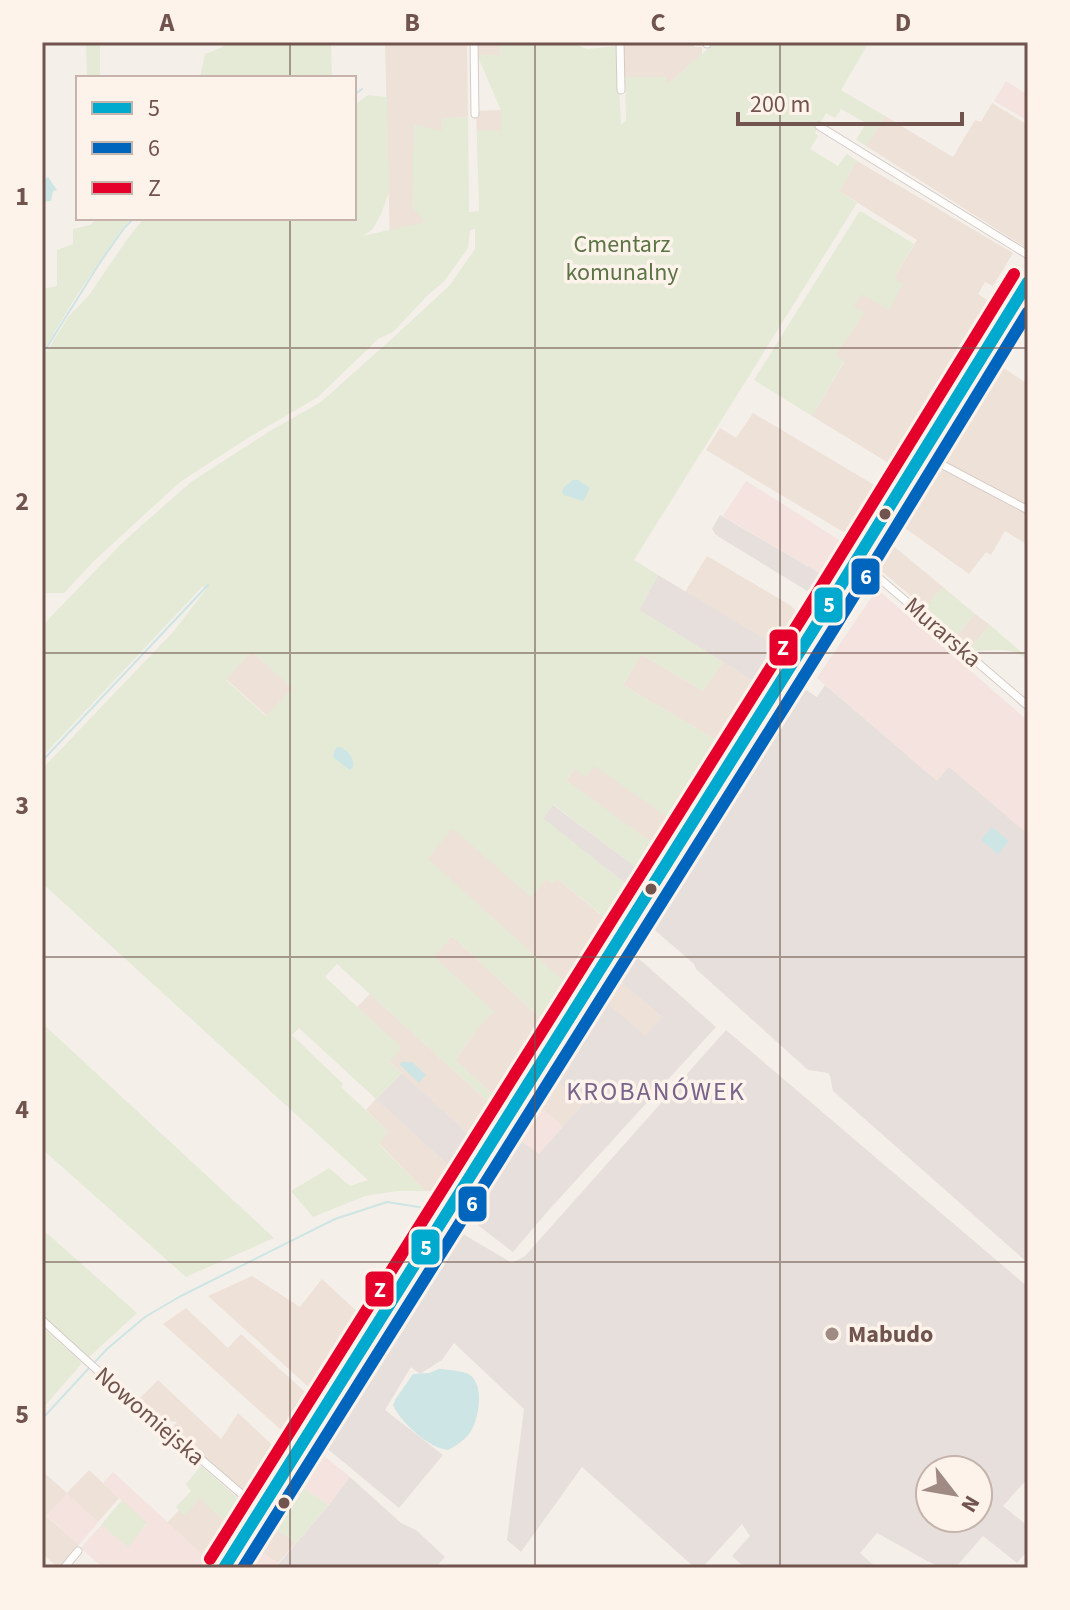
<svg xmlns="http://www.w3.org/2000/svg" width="1070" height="1610" font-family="'Source Sans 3',sans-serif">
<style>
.residential{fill:#eee1d8}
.commercial{fill:#f4e3de}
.industrial{fill:#e7dfdb;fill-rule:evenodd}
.green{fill:#e4ead6;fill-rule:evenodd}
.water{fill:#cde5e4}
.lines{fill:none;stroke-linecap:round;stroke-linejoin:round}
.stream{stroke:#cde5e4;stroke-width:2}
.street-casing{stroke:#d4cbc7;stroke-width:9}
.secondary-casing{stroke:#d4cbc6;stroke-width:12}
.street{stroke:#fefdfc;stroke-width:7}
.secondary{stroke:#fefdfc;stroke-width:10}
.bus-1-casing{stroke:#fdf3eb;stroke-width:18}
.bus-2-casing{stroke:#fdf3eb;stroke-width:18}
.bus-3-casing{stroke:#fdf3eb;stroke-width:18}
.bus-1{stroke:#00a9ce;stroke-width:12}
.bus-2{stroke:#0065bd;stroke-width:12}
.bus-3{stroke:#e4002b;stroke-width:12}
.grid{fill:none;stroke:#70544d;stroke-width:2;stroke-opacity:0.55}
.bus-dot{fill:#70544d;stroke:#fdf3eb;stroke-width:3}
.poi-dot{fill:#9f8a84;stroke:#fdf3eb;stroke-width:3}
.labels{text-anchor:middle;stroke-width:7;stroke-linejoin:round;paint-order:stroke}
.park-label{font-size:24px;fill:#5b7546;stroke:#fdf3eb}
.street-label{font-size:24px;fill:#70544d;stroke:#fdf3eb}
.poi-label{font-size:24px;font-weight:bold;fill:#70544d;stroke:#fdf3eb;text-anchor:start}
.neighbourhood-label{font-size:26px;letter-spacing:2px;fill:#79658c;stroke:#fdf3eb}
.line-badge{stroke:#fdf3eb;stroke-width:3}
.badge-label{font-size:22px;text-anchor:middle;font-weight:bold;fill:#fff}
.neatline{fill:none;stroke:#70544d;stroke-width:3}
.grid-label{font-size:26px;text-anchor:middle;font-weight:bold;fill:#70544d}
</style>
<rect width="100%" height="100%" fill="#f5efea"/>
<g class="residential">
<path d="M385,42H467L468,117L442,119L445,280L428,295L390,247Z"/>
<path d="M476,42H500L501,55H477Z"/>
<path d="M624,42H694V47H702V54L666,86L665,77H625Z"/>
<path d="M992,103L1028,125V249L866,146L885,116L953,157L975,120L981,122Z"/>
<path d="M501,110L503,167L478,168L476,111Z"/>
<path d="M857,161L1013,253L993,286L985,282L978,294L997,307L895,467L812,416L844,362L835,355L864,313L853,307L862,293L889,309L894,278L917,240L839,191Z"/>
<path d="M994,362L1028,384V507L934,458Z"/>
<path d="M753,413L881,489L866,515L858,511L845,533L706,450L720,428L736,438Z"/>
<path d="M930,464L1028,513V545L1005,531L991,555L986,552L969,574L898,523Z"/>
<path d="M885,539L943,587L925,608L871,562Z"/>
<path d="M707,556L790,605L802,617L783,650L685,592Z"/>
<path d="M975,614L990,625L971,647L957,635Z"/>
<path d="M251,651L531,896L546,879H558L612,924L594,951L591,949L566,984L226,679Z"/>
<path d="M641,654L703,691L723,662L760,685L723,744L623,685Z"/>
<path d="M594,765L674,821L658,847L566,781L574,769Z"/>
<path d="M452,936L548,1025L500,1101L455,1060L475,1032L433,957Z"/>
<path d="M614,976L662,1017L645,1037L600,997Z"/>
<path d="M370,994L495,1108L474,1139L389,1061L401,1048L357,1007Z"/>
<path d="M550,1074L584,1103L563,1127L533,1101Z"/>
<path d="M376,1099L455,1171L443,1191H425L379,1143L388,1131L366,1110Z"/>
<path d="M252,1276L300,1307L322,1279L365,1319L341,1357L337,1354L313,1391L208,1296Z"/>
<path d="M186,1308L228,1348L241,1334L314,1400L290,1438L163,1324Z"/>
<path d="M158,1380L221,1439L238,1413L281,1453L253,1495L243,1494L170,1430L177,1422L164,1420L140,1398Z"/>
<path d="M89,1470L119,1498L98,1522L67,1494L46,1516L79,1545L58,1568L42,1553V1519L46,1515L42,1512V1471L67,1493Z"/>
<path d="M200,1498L233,1529L211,1562L167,1523L179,1510L185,1515Z"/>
<path d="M267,1522L296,1543L278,1563L251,1546Z"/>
</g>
<g class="commercial">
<path d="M1006,81L1028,95V121L994,101Z"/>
<path d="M746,481L846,544L826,577L723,516Z"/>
<path d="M877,589L1028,721L1026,738L1028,740V829L1025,833L949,768L937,781L817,678Z"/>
<path d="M533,1101L563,1127L539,1155L512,1134Z"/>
<path d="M314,1448L350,1477L329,1505L292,1481Z"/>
<path d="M113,1472L211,1562L207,1568H103L81,1548L101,1525L128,1546L147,1524L103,1483Z"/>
<path d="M67,1493L98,1522L79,1545L46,1515Z"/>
<path d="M251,1546L278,1563L274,1568H238Z"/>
</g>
<g class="industrial">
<path d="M720,515L826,577L818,592L812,594L716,535L712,529Z"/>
<path d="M658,575L783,650L760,685L639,610Z"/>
<path d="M825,685L937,781L949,767L1025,832L1028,829V1263L833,1091L830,1076L828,1073L808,1070L696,969L694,964L650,926L800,686L817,697Z"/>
<path d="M553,805L645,874L634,890L542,819Z"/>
<path d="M629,950L716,1027L547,1212L513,1252L462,1213L512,1134L539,1154L583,1104L550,1074L600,997L645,1036L662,1017L614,976Z"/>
<path d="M726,1030L1028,1287V1478L1003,1506L1028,1526V1550L1017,1563L983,1536L955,1568H944L929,1562L877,1533L860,1553L877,1568H745L732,1556L750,1536L742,1524L702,1568H695L582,1467L521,1552L507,1540L524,1409L454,1343L442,1360L420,1374L411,1367L385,1410L443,1455L399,1508L318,1441L447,1237L456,1244L463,1234L512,1263L525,1256ZM930,1470H978V1518H930Z"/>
<path d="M402,1073L474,1139L455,1171L376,1099Z"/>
<path d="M350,1477L401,1523L416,1530L445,1557L435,1568H275L329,1505Z"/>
</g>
<g class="green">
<path d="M86,42H100V78H87Z"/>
<path d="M225,42H331L332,78H200L205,54L223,47Z"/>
<path d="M500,42H569L587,49L617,46L621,125L626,120L625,77H666L667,85L713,44V42H869L841,90L885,116L866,146L856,140L866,123L841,109L835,118L826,113L815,133L818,136L810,149L838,166L847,154L857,161L839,191L857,203L634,560L658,575L639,610L723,662L703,691L641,654L623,685L723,744L674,821L594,766L586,777L574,769L566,780L658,847L643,873L554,805L543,818L631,888L618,909L613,924L558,879L552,884L546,879L531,897L452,828L428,859L571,988L548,1025L452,936L434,957L494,1011L475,1032L455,1060L500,1101L495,1108L337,964L325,977L402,1048L389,1061L402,1073L376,1099L299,1028L292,1035L343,1084L341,1087L388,1131L379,1144L425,1191H398L365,1196L313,1217L291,1191L329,1168L350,1186L368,1180L42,883V769L173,632L207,588L203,586L42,757V626L124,541L191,482L270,431L321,402L396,335L450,285L475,249V229L470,230L468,248L445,280L428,295L393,332L378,339L318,397L248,438L180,482L95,560L64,593H42V359L69,316L89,295L126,241L144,218H354V105L368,95L387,97L389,192L381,214L372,230L362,236L426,222L412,208L414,124L441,131L442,118L468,117L469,212L479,211L477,130L501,131V110L477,55H500ZM251,651L292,688L266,716L226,680Z"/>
<path d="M859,212H862L914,244L894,278L903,284L889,310L862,294L854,306L864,313L836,355L844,361L812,416L754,380Z"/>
<path d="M98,218H132L123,227L75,298L42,353V289L57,286V250L73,244V229L90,225Z"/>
<path d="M943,587L975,614L957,635L925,608Z"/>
<path d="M990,625L1028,658V660C1010,646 997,650 975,651L971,647Z"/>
<path d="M42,1023L274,1238L186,1277L42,1149Z"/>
<path d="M42,1229L137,1313L89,1357L42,1315Z"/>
<path d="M42,1327L82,1363L42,1409Z"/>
<path d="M201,1466L247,1506L233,1529L200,1498L185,1516L176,1507L191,1491L186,1484Z"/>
<path d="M292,1481L329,1505L296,1543L267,1522Z"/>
<path d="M122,1500L147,1523L128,1547L101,1525Z"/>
</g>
<g class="water">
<path d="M48,177L57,190L53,191L51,201L43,202L42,181Z"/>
<path d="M573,480H578L590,488L583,501L564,495L562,492L564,487Z"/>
<path d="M341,747C348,751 355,759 353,767L350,770L334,758L333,755L336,748Z"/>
<path d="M992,827L1009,841L998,854L981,840Z"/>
<path d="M401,1062H412L426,1075L419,1083L400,1065Z"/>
<path d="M439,1369C448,1370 462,1370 470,1375C485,1386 479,1421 469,1434C463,1441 456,1446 448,1450C429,1448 401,1423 393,1405L395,1400L413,1374L429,1373Z"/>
</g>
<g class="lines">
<g class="stream">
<path d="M354,95L362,89"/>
<path d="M42,355L99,264L124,228L134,218"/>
<path d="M42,761L208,585"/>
<path d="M93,1364L107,1349L145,1317L179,1297L335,1219L387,1202L431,1209"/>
<path d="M42,1419L89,1368"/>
</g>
<defs>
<g id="street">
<path d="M474,42L475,114"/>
<path d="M620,42L621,90"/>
<path d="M707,44V42"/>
<path d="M819,126L1028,255"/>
<path d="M922,454L1028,510"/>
<path d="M856,560L865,566L1028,706"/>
<path d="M42,1320L97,1370L252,1503L261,1508"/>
<path d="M64,1568L78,1551"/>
</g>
<path id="secondary" d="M224,1568L822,616L1028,282"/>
</defs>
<use href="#street" class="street-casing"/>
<use href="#secondary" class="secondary-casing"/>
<use href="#street" class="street"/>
<use href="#secondary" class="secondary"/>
<defs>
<path id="bus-1" d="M224,1568L822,616L1028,282"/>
<path id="bus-2" d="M243,1568L836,625L1028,312"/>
<path id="bus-3" d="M210,1559L808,608L1014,274"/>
</defs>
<use href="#bus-1" class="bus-1-casing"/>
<use href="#bus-2" class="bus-2-casing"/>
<use href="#bus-3" class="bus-3-casing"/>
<use href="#bus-1" class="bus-1"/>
<use href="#bus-2" class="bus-2"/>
<use href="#bus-3" class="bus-3"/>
</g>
<path class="grid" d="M290,42V78M535,42V1568M780,42V1568M290,218V1568M42,348H1028M42,653H1028M42,957H1028M42,1262H1028"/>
<g class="bus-dot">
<circle cx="885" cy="514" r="7"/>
<circle cx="651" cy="889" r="7"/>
<circle cx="284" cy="1503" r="7"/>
</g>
<circle class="poi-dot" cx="832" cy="1334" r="8"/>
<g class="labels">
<g class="park-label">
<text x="622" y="252">Cmentarz<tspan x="622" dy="28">komunalny</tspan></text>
</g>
<g class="street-label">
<text transform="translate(943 632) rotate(41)" y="8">Murarska</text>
<text transform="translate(150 1416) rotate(41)" y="8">Nowomiejska</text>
</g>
<g class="poi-label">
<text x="848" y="1342">Mabudo</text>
</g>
<g class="neighbourhood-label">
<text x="656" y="1100">KROBANÓWEK</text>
</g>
</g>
<g class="line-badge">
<rect x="850" y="557" width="31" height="39" rx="8" fill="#0065bd"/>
<rect x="813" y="586" width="31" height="38" rx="8" fill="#00a9ce"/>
<rect x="768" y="628" width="31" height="39" rx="8" fill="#e4002b"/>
<rect x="457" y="1185" width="31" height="38" rx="8" fill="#0065bd"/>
<rect x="410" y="1228" width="31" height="38" rx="8" fill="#00a9ce"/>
<rect x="364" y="1270" width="31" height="38" rx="8" fill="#e4002b"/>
</g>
<g class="badge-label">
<text x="866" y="584">6</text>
<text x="829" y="612">5</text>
<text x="783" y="655">Z</text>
<text x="472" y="1211">6</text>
<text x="426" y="1255">5</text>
<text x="380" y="1297">Z</text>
</g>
<rect width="1070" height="1610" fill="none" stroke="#fdf3eb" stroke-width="88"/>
<rect x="76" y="76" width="280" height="144" fill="#fdf3eb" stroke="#c5b3ac" stroke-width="2"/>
<rect x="92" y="102" width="40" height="12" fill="#00a9ce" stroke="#c5b3ac" stroke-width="2"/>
<text x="148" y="116" font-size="24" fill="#70544d">5</text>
<rect x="92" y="142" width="40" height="12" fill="#0065bd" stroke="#c5b3ac" stroke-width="2"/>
<text x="148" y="156" font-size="24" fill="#70544d">6</text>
<rect x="92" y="182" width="40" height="12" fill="#e4002b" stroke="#c5b3ac" stroke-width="2"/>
<text x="148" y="196" font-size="24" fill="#70544d">Z</text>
<g transform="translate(954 1494) rotate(121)"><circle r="38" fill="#fdf3eb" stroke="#c5b3ac" stroke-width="2"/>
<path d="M0-6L14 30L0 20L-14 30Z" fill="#9f8a84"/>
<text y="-12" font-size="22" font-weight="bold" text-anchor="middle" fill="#70544d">N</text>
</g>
<path d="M738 112v12h224v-12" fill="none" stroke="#70544d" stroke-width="4"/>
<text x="750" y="112" font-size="24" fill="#70544d" stroke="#fdf3eb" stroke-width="6" paint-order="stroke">200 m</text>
<rect x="44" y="44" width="982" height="1522" class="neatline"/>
<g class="grid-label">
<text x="167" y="31">A</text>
<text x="412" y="31">B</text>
<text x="658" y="31">C</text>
<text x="903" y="31">D</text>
<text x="22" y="205">1</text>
<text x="22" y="510">2</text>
<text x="22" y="814">3</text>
<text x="22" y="1118">4</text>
<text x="22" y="1423">5</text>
</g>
</svg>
